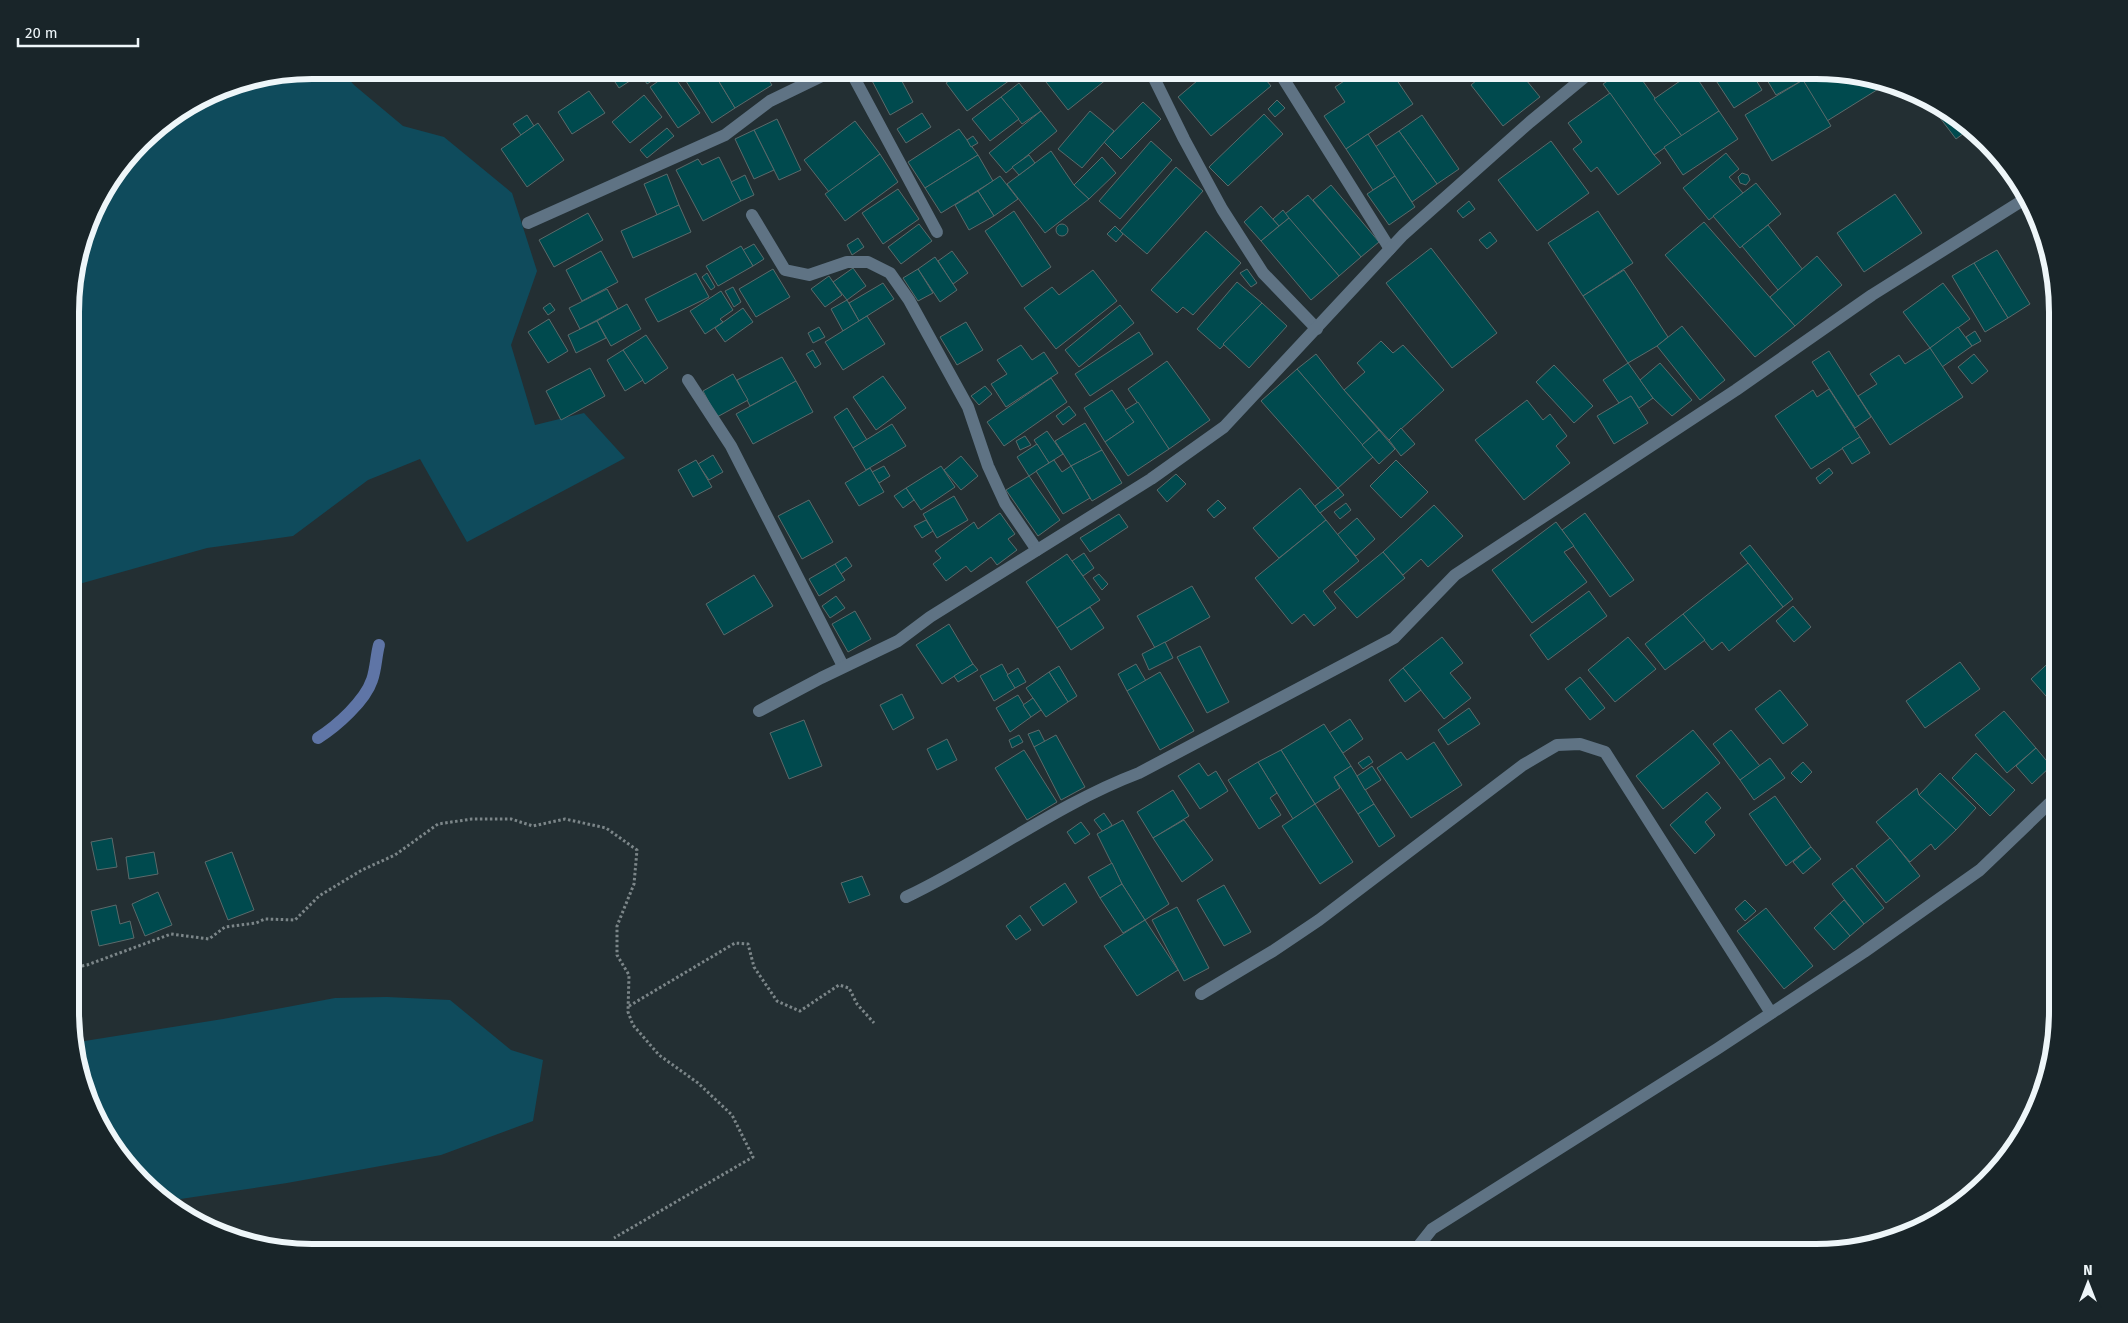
<svg xmlns="http://www.w3.org/2000/svg" width="2128" height="1323" font-family="'Fira Sans',sans-serif">
<style>
.green{fill:#0f4b5c}
.lines{fill:none;stroke-linecap:round;stroke-linejoin:round}
.stream{stroke:#5f75a6;stroke-width:12}
.building{fill:#004a4e;stroke:#5b6a6b}
.path{stroke:#7c8689;stroke-width:3;stroke-dasharray:2.5 2.5;stroke-linecap:butt}
.minor{stroke:#5f7384;stroke-width:12}
.rim{fill:none;stroke:#eef6f9;stroke-width:6}
</style>
<rect width="100%" height="100%" fill="#232f33"/>
<g class="green">
<path d="M312,70H340L354,85L403,126L444,137L512,193L537,271L511,345L535,425L584,413L625,458L467,542L420,459L368,480L293,536L207,548L72,586V281L95,205L152,130L220,88Z"/>
<path d="M387,997L450,1000L511,1050L543,1060L533,1121L441,1155L287,1183L167,1201L103,1132L72,1043L223,1019L335,998Z"/>
</g>
<g class="lines">
<path class="stream" d="M318,738C337,726 365,701 372,680C376,669 376,656 379,645"/>
</g>
<g class="building">
<path d="M619,70H632L636,77L619,88L611,76Z"/>
<path d="M632,70H647L636,77Z"/>
<path d="M647,70H654L658,77L647,84L641,74Z"/>
<path d="M685,70H712L735,108L712,123L681,73Z"/>
<path d="M712,70H762L772,85L735,108Z"/>
<path d="M878,70H896L913,102L890,115L869,75Z"/>
<path d="M964,70H1013L1017,75L967,111L946,83Z"/>
<path d="M1042,70H1060L1049,79Z"/>
<path d="M1060,70H1116L1117,71L1068,110L1046,82Z"/>
<path d="M1164,70H1176L1169,76Z"/>
<path d="M1210,70H1258L1271,86L1211,136L1178,97Z"/>
<path d="M1361,70H1390L1413,104L1346,149L1324,116L1345,102L1335,87Z"/>
<path d="M1403,70H1424L1410,80Z"/>
<path d="M1489,70H1518L1540,97L1503,126L1471,85Z"/>
<path d="M1624,70H1635L1682,136L1654,155L1603,84Z"/>
<path d="M1709,70H1750L1762,90L1734,108Z"/>
<path d="M1761,70H1796L1803,80L1776,95Z"/>
<path d="M1816,70L1887,82L1888,83L1827,121L1797,71Z"/>
<path d="M671,72L700,113L678,128L650,87Z"/>
<path d="M1693,72L1719,111L1682,136L1654,99Z"/>
<path d="M1803,80L1831,126L1772,161L1745,115Z"/>
<path d="M1019,83L1041,111L1022,124L1001,97Z"/>
<path d="M589,91L605,113L572,134L558,112Z"/>
<path d="M1610,93L1654,155L1661,163L1618,195L1597,167L1591,172L1573,149L1582,142L1568,123Z"/>
<path d="M644,95L662,117L630,143L612,122Z"/>
<path d="M1001,97L1019,119L990,141L972,119Z"/>
<path d="M1925,98L1950,111L1971,128L1956,139Z"/>
<path d="M1277,100L1285,108L1275,117L1268,109Z"/>
<path d="M1143,102L1161,119L1121,159L1104,142Z"/>
<path d="M1041,111L1057,131L1006,173L989,153Z"/>
<path d="M1090,111L1114,131L1082,168L1058,149Z"/>
<path d="M1719,111L1738,139L1683,175L1664,147Z"/>
<path d="M922,113L931,127L906,143L897,129Z"/>
<path d="M1264,114L1283,134L1228,186L1209,167Z"/>
<path d="M527,115L534,126L521,135L513,124Z"/>
<path d="M1422,115L1459,169L1437,184L1399,131Z"/>
<path d="M777,119L801,170L779,180L754,130Z"/>
<path d="M855,121L880,154L829,192L804,160Z"/>
<path d="M538,123L564,160L527,187L501,149Z"/>
<path d="M667,128L674,136L647,158L640,150Z"/>
<path d="M959,129L978,155L925,188L908,162Z"/>
<path d="M754,130L774,170L754,179L735,139Z"/>
<path d="M1399,131L1437,184L1412,202L1375,147Z"/>
<path d="M1368,134L1395,176L1373,190L1346,149Z"/>
<path d="M973,136L978,143L971,147L967,140Z"/>
<path d="M1151,141L1172,160L1120,219L1099,201Z"/>
<path d="M1551,141L1589,193L1537,231L1498,180Z"/>
<path d="M1994,150L2010,171L2003,177L1987,155Z"/>
<path d="M1051,151L1074,185L1089,199L1045,233L1007,184Z"/>
<path d="M1726,153L1739,169L1729,177L1743,193L1709,220L1683,188Z"/>
<path d="M880,154L898,182L845,221L825,194Z"/>
<path d="M978,155L993,181L941,213L925,188Z"/>
<path d="M1029,155L1035,163L1019,175L1012,167Z"/>
<path d="M719,157L741,201L703,221L676,170L698,159L702,165Z"/>
<path d="M1102,157L1116,173L1089,199L1074,185Z"/>
<path d="M1176,167L1203,191L1147,254L1120,231Z"/>
<path d="M1742,173L1748,175L1750,180L1746,185L1740,183L1738,177Z"/>
<path d="M667,174L679,205L657,215L644,184Z"/>
<path d="M745,175L754,195L741,201L731,182Z"/>
<path d="M1000,176L1018,199L994,216L978,191Z"/>
<path d="M1395,176L1415,207L1389,225L1367,194Z"/>
<path d="M1756,183L1781,214L1740,248L1713,216Z"/>
<path d="M1331,185L1379,242L1361,257L1313,200Z"/>
<path d="M898,189L919,219L883,244L862,213Z"/>
<path d="M978,191L994,216L969,230L955,205Z"/>
<path d="M1895,194L1922,233L1864,272L1837,233Z"/>
<path d="M1308,195L1361,257L1339,276L1285,214Z"/>
<path d="M1469,201L1475,209L1463,218L1457,211Z"/>
<path d="M679,205L691,232L633,258L621,231Z"/>
<path d="M1261,206L1279,226L1261,241L1244,222Z"/>
<path d="M1283,210L1289,218L1279,226L1273,219Z"/>
<path d="M1014,211L1051,267L1022,287L985,231Z"/>
<path d="M1598,211L1633,263L1583,296L1548,243Z"/>
<path d="M588,213L603,240L554,267L539,240Z"/>
<path d="M1289,218L1339,276L1311,300L1261,241Z"/>
<path d="M1704,222L1795,326L1755,357L1665,255Z"/>
<circle cx="1062" cy="230" r="6"/>
<path d="M919,224L932,241L901,264L888,247Z"/>
<path d="M1768,225L1803,270L1778,290L1742,246Z"/>
<path d="M1115,226L1123,234L1116,242L1107,234Z"/>
<path d="M1206,231L1241,263L1193,315L1183,307L1177,313L1151,290Z"/>
<path d="M1490,232L1497,241L1487,249L1479,240Z"/>
<path d="M858,238L864,247L852,255L847,245Z"/>
<path d="M754,244L764,259L753,266L743,250Z"/>
<path d="M741,246L753,266L718,286L706,266Z"/>
<path d="M1431,248L1497,333L1452,368L1386,283Z"/>
<path d="M1997,250L2030,304L2008,318L1974,263Z"/>
<path d="M601,251L618,282L582,301L566,270Z"/>
<path d="M952,251L968,273L953,284L938,261Z"/>
<path d="M1817,256L1842,285L1795,326L1770,297Z"/>
<path d="M935,257L957,290L940,302L918,269Z"/>
<path d="M1974,263L2008,318L1985,332L1952,276Z"/>
<path d="M853,268L866,286L847,300L833,282Z"/>
<path d="M773,269L790,297L756,317L739,289Z"/>
<path d="M918,269L933,293L918,301L903,278Z"/>
<path d="M1247,269L1257,283L1251,287L1240,273Z"/>
<path d="M1093,270L1117,301L1056,349L1024,308L1052,287L1059,295Z"/>
<path d="M1624,270L1668,337L1657,346L1628,363L1583,296Z"/>
<path d="M696,273L709,297L658,322L645,299Z"/>
<path d="M707,273L715,287L711,290L702,277Z"/>
<path d="M829,276L842,295L825,307L811,289Z"/>
<path d="M1237,282L1262,303L1220,349L1197,329Z"/>
<path d="M883,283L894,299L859,321L849,303Z"/>
<path d="M1943,283L1970,319L1930,348L1903,312Z"/>
<path d="M733,287L741,302L734,307L725,291Z"/>
<path d="M607,289L618,309L580,329L569,308Z"/>
<path d="M721,291L733,310L720,319L723,322L705,334L690,311Z"/>
<path d="M847,300L859,321L843,331L831,309Z"/>
<path d="M550,303L555,310L548,315L543,308Z"/>
<path d="M1262,303L1287,326L1249,368L1223,344Z"/>
<path d="M627,304L641,329L611,346L597,321Z"/>
<path d="M1120,305L1134,323L1079,367L1065,350Z"/>
<path d="M743,308L753,322L725,342L715,328Z"/>
<path d="M867,316L885,344L843,370L825,342Z"/>
<path d="M549,319L568,351L548,363L528,332Z"/>
<path d="M597,321L606,338L576,353L568,335Z"/>
<path d="M966,322L983,350L957,365L940,337Z"/>
<path d="M1682,326L1725,380L1700,400L1657,346Z"/>
<path d="M819,327L825,337L813,343L808,333Z"/>
<path d="M1958,327L1972,346L1942,367L1930,348Z"/>
<path d="M1975,331L1981,341L1972,346L1966,337Z"/>
<path d="M1139,332L1153,354L1090,396L1075,374Z"/>
<path d="M646,335L668,368L645,384L623,350Z"/>
<path d="M1381,341L1393,353L1403,345L1444,390L1389,440L1344,390L1365,372L1357,363Z"/>
<path d="M1021,345L1032,360L1044,352L1058,373L1006,407L991,384L1007,374L997,360Z"/>
<path d="M1930,348L1963,397L1890,445L1858,396L1877,384L1870,374L1899,355L1905,364Z"/>
<path d="M623,350L643,380L625,391L607,360Z"/>
<path d="M813,350L821,364L815,368L806,354Z"/>
<path d="M1829,351L1871,417L1855,428L1812,362Z"/>
<path d="M1316,354L1344,390L1379,430L1362,445L1297,369Z"/>
<path d="M1974,354L1988,371L1972,384L1958,367Z"/>
<path d="M782,357L796,381L750,406L737,380Z"/>
<path d="M1167,361L1210,420L1169,449L1128,389Z"/>
<path d="M1628,363L1653,398L1639,408L1631,396L1619,403L1603,380Z"/>
<path d="M1660,363L1692,400L1672,416L1653,398L1640,380Z"/>
<path d="M1554,365L1593,406L1574,423L1536,382Z"/>
<path d="M590,368L605,396L561,420L546,391Z"/>
<path d="M1297,369L1373,457L1338,488L1261,401Z"/>
<path d="M733,374L748,400L717,417L703,391Z"/>
<path d="M883,376L906,408L876,430L853,397Z"/>
<path d="M1051,378L1067,402L1004,446L987,422Z"/>
<path d="M796,381L813,412L753,444L736,414Z"/>
<path d="M985,386L992,394L979,405L971,396Z"/>
<path d="M1829,389L1860,437L1811,469L1775,416L1813,390L1817,397Z"/>
<path d="M1112,390L1134,422L1105,442L1084,408Z"/>
<path d="M1631,396L1648,423L1614,444L1597,416Z"/>
<path d="M1527,400L1543,420L1550,414L1567,436L1556,446L1570,463L1524,500L1475,440Z"/>
<path d="M1138,402L1169,449L1128,476L1105,442L1134,422L1125,410Z"/>
<path d="M1069,406L1076,415L1063,425L1056,416Z"/>
<path d="M847,408L867,440L853,448L834,417Z"/>
<path d="M1085,423L1102,450L1071,466L1055,441Z"/>
<path d="M892,424L906,446L866,470L853,448Z"/>
<path d="M1401,428L1415,444L1401,456L1389,440Z"/>
<path d="M1379,430L1395,449L1379,464L1362,445Z"/>
<path d="M1047,431L1063,454L1049,463L1034,440Z"/>
<path d="M1025,436L1031,445L1020,450L1016,441Z"/>
<path d="M1860,437L1870,453L1852,464L1842,448Z"/>
<path d="M1037,444L1049,463L1029,476L1017,457Z"/>
<path d="M1102,450L1122,483L1092,501L1071,466Z"/>
<path d="M713,455L723,472L709,480L698,464Z"/>
<path d="M961,456L978,476L961,490L944,470Z"/>
<path d="M696,460L712,487L693,497L678,470Z"/>
<path d="M1054,460L1062,472L1071,466L1090,498L1063,514L1036,471Z"/>
<path d="M1396,460L1428,492L1401,518L1370,486Z"/>
<path d="M884,466L890,476L879,483L872,472Z"/>
<path d="M941,466L955,487L921,510L906,488Z"/>
<path d="M870,468L884,492L859,506L845,483Z"/>
<path d="M1829,468L1833,473L1820,484L1816,478Z"/>
<path d="M1176,474L1186,484L1167,502L1157,490Z"/>
<path d="M1029,476L1060,520L1038,536L1006,490Z"/>
<path d="M906,488L914,500L903,508L894,496Z"/>
<path d="M1300,488L1326,520L1279,558L1253,528Z"/>
<path d="M1338,488L1344,495L1320,513L1315,506Z"/>
<path d="M954,496L968,520L937,538L923,514Z"/>
<path d="M809,500L833,542L802,559L778,516Z"/>
<path d="M1218,500L1226,508L1214,518L1207,510Z"/>
<path d="M1346,503L1351,510L1340,519L1334,512Z"/>
<path d="M1434,505L1463,536L1428,567L1421,559L1403,575L1383,552Z"/>
<path d="M1000,513L1015,534L1008,539L1017,550L997,565L991,557L971,572L966,566L946,581L933,564L941,558L935,551L974,522L978,529Z"/>
<path d="M1585,513L1634,580L1610,597L1562,530Z"/>
<path d="M1119,514L1128,527L1090,552L1080,538Z"/>
<path d="M1357,518L1375,539L1356,556L1337,535Z"/>
<path d="M926,520L933,531L922,538L914,526Z"/>
<path d="M1326,520L1359,561L1323,591L1336,608L1314,626L1304,614L1292,624L1255,578Z"/>
<path d="M1556,522L1574,546L1564,552L1587,582L1532,623L1492,570Z"/>
<path d="M1750,545L1793,599L1783,607L1740,553Z"/>
<path d="M1383,552L1405,578L1357,618L1334,592Z"/>
<path d="M1084,553L1094,568L1083,576L1072,561Z"/>
<path d="M1067,554L1100,600L1057,628L1026,582Z"/>
<path d="M846,557L852,566L841,574L835,564Z"/>
<path d="M1748,563L1783,607L1729,651L1722,642L1712,650L1683,614Z"/>
<path d="M835,564L845,580L819,596L809,579Z"/>
<path d="M1099,574L1108,584L1102,590L1093,578Z"/>
<path d="M754,575L773,606L724,635L706,604Z"/>
<path d="M1192,586L1210,617L1155,648L1137,616Z"/>
<path d="M1589,591L1607,616L1548,660L1530,635Z"/>
<path d="M836,596L845,608L830,618L822,606Z"/>
<path d="M1793,606L1811,627L1794,642L1776,621Z"/>
<path d="M1090,607L1104,628L1071,650L1057,628Z"/>
<path d="M855,611L871,639L848,652L832,624Z"/>
<path d="M1683,614L1705,640L1665,670L1645,644Z"/>
<path d="M949,624L973,664L942,684L916,645Z"/>
<path d="M1442,637L1463,663L1450,673L1471,698L1444,719L1403,668Z"/>
<path d="M1628,637L1656,669L1615,702L1588,670Z"/>
<path d="M1165,642L1173,658L1149,670L1142,654Z"/>
<path d="M1200,646L1229,702L1207,713L1177,657Z"/>
<path d="M2057,655V700L2053,704L2031,679Z"/>
<path d="M1960,662L1980,689L1925,728L1906,701Z"/>
<path d="M973,664L978,670L958,682L954,676Z"/>
<path d="M1002,664L1015,688L994,701L980,676Z"/>
<path d="M1136,664L1146,681L1127,691L1118,674Z"/>
<path d="M1059,666L1077,696L1068,702L1049,672Z"/>
<path d="M1018,668L1026,682L1015,688L1007,675Z"/>
<path d="M1403,668L1421,690L1405,702L1389,680Z"/>
<path d="M1049,672L1068,702L1046,717L1026,688Z"/>
<path d="M1160,672L1194,731L1160,750L1127,691Z"/>
<path d="M1580,677L1605,708L1590,720L1565,689Z"/>
<path d="M1780,690L1808,725L1783,744L1755,709Z"/>
<path d="M902,694L914,718L893,730L880,705Z"/>
<path d="M1018,695L1031,717L1010,732L996,708Z"/>
<path d="M1033,698L1041,710L1031,717L1023,705Z"/>
<path d="M1469,708L1480,724L1448,745L1438,730Z"/>
<path d="M2004,711L2036,748L2007,773L1975,735Z"/>
<path d="M1350,719L1363,739L1343,753L1329,733Z"/>
<path d="M804,720L822,766L789,779L770,733Z"/>
<path d="M1324,724L1351,766L1334,777L1340,788L1315,804L1281,750Z"/>
<path d="M1039,730L1045,742L1034,747L1028,734Z"/>
<path d="M1693,730L1720,763L1663,809L1636,776Z"/>
<path d="M1731,730L1760,766L1740,780L1713,744Z"/>
<path d="M1019,735L1023,742L1012,748L1009,740Z"/>
<path d="M1056,735L1085,787L1061,800L1034,747Z"/>
<path d="M947,739L957,760L937,770L927,749Z"/>
<path d="M1434,742L1462,785L1411,818L1377,768L1401,752L1407,760Z"/>
<path d="M2036,748L2051,766L2032,784L2016,766Z"/>
<path d="M1024,750L1057,802L1027,820L995,768Z"/>
<path d="M1281,750L1315,804L1293,819L1258,762Z"/>
<path d="M1976,753L2015,790L1990,816L1952,778Z"/>
<path d="M1369,756L1373,762L1363,769L1358,763Z"/>
<path d="M1770,758L1785,778L1754,800L1740,780Z"/>
<path d="M1258,762L1277,793L1270,798L1281,815L1259,829L1228,780Z"/>
<path d="M1803,762L1812,772L1801,783L1791,773Z"/>
<path d="M1199,763L1208,776L1216,771L1228,791L1200,809L1178,776Z"/>
<path d="M1351,766L1374,804L1358,814L1334,777Z"/>
<path d="M1372,766L1381,780L1365,790L1357,776Z"/>
<path d="M1940,773L1976,808L1956,830L1919,795Z"/>
<path d="M1917,788L1919,795L1956,830L1935,850L1931,844L1910,862L1876,822Z"/>
<path d="M1173,790L1189,816L1153,838L1137,812Z"/>
<path d="M1707,792L1721,808L1705,822L1715,835L1695,854L1670,825Z"/>
<path d="M1775,796L1811,847L1786,866L1749,814Z"/>
<path d="M1315,804L1353,862L1320,884L1282,826Z"/>
<path d="M1374,804L1395,836L1379,847L1358,814Z"/>
<path d="M1104,813L1112,825L1103,832L1094,820Z"/>
<path d="M1123,820L1169,904L1145,920L1122,884L1097,834Z"/>
<path d="M1184,820L1213,860L1182,882L1153,838Z"/>
<path d="M1081,822L1090,834L1075,844L1067,832Z"/>
<path d="M112,838L117,867L97,870L91,842Z"/>
<path d="M1890,838L1920,876L1886,903L1856,866Z"/>
<path d="M1811,847L1821,859L1803,874L1793,862Z"/>
<path d="M154,852L158,874L129,879L126,857Z"/>
<path d="M232,852L254,910L228,920L205,862Z"/>
<path d="M1112,863L1122,884L1100,898L1088,877Z"/>
<path d="M1852,868L1884,908L1864,924L1832,884Z"/>
<path d="M862,876L870,895L849,903L841,883Z"/>
<path d="M1065,883L1077,902L1043,926L1030,907Z"/>
<path d="M1122,884L1145,920L1123,933L1100,898Z"/>
<path d="M1224,885L1251,932L1224,946L1197,900Z"/>
<path d="M158,892L172,925L145,936L132,904Z"/>
<path d="M1745,900L1756,911L1745,921L1735,909Z"/>
<path d="M1844,900L1864,924L1850,936L1830,913Z"/>
<path d="M116,905L120,924L130,921L134,938L99,946L91,911Z"/>
<path d="M1177,907L1209,968L1184,981L1152,920Z"/>
<path d="M1766,908L1813,966L1784,989L1737,931Z"/>
<path d="M1830,913L1850,936L1834,950L1814,928Z"/>
<path d="M1020,915L1031,930L1016,940L1006,926Z"/>
<path d="M1145,920L1178,970L1137,996L1104,946Z"/>
</g>
<g class="lines">
<g class="path">
<path d="M72,968L87,965L171,934L209,939L225,927L256,923L265,919L295,920L319,896L362,870L395,855L438,824L472,819H511L533,826L565,819L606,828L637,850L634,884L617,926V955L629,975L628,1012L633,1025L659,1055L698,1083L732,1115L753,1157L614,1238"/>
<path d="M629,1006L735,943L748,944L754,967L777,1001L800,1011L839,985L849,988L857,1004L874,1023"/>
</g>
<g class="minor">
<path d="M850,70L937,232"/>
<path d="M1150,70L1184,139L1222,209L1263,273L1317,329"/>
<path d="M1278,70L1390,249"/>
<path d="M752,215L785,270L809,275L847,262H868L890,273L909,300L968,407L988,466L1005,503L1037,550"/>
<path d="M528,223L725,135L770,101L834,70"/>
<path d="M688,380L731,446L843,666"/>
<path d="M759,711L821,678L898,641L930,617L1151,479L1224,427L1403,235L1530,122L1593,70"/>
<path d="M906,897C986,859 1057,804 1139,773L1394,638L1455,575L1736,390L1872,295L2028,197"/>
<path d="M1201,994L1273,951L1319,920L1523,765L1557,745L1580,744L1605,752L1771,1013"/>
<path d="M1413,1253L1432,1229L1717,1049L1864,952L1980,870L2057,796"/>
</g>
</g>
<path d="M0 0H2128V1323H0ZM312 79H1816A233 233 0 0 1 2049 312V1011A233 233 0 0 1 1816 1244H312A233 233 0 0 1 79 1011V312A233 233 0 0 1 312 79Z" fill="#192529" fill-rule="evenodd"/>
<path class="rim" d="M312 79H1816A233 233 0 0 1 2049 312V1011A233 233 0 0 1 1816 1244H312A233 233 0 0 1 79 1011V312A233 233 0 0 1 312 79Z"/>
<g transform="translate(2088 1283)" stroke="#192529" stroke-width="4" paint-order="stroke">
<path d="M0-4L9 19L0 12L-9 19Z" fill="#eef6f9"/>
<text y="-8" font-size="14" font-weight="bold" text-anchor="middle" fill="#eef6f9">N</text>
</g>
<path d="M18 38v8h120v-8" fill="none" stroke="#eef6f9" stroke-width="2.5"/>
<text x="25" y="38" font-size="15" fill="#eef6f9" stroke="#192529" stroke-width="4" paint-order="stroke">20 m</text>
</svg>
